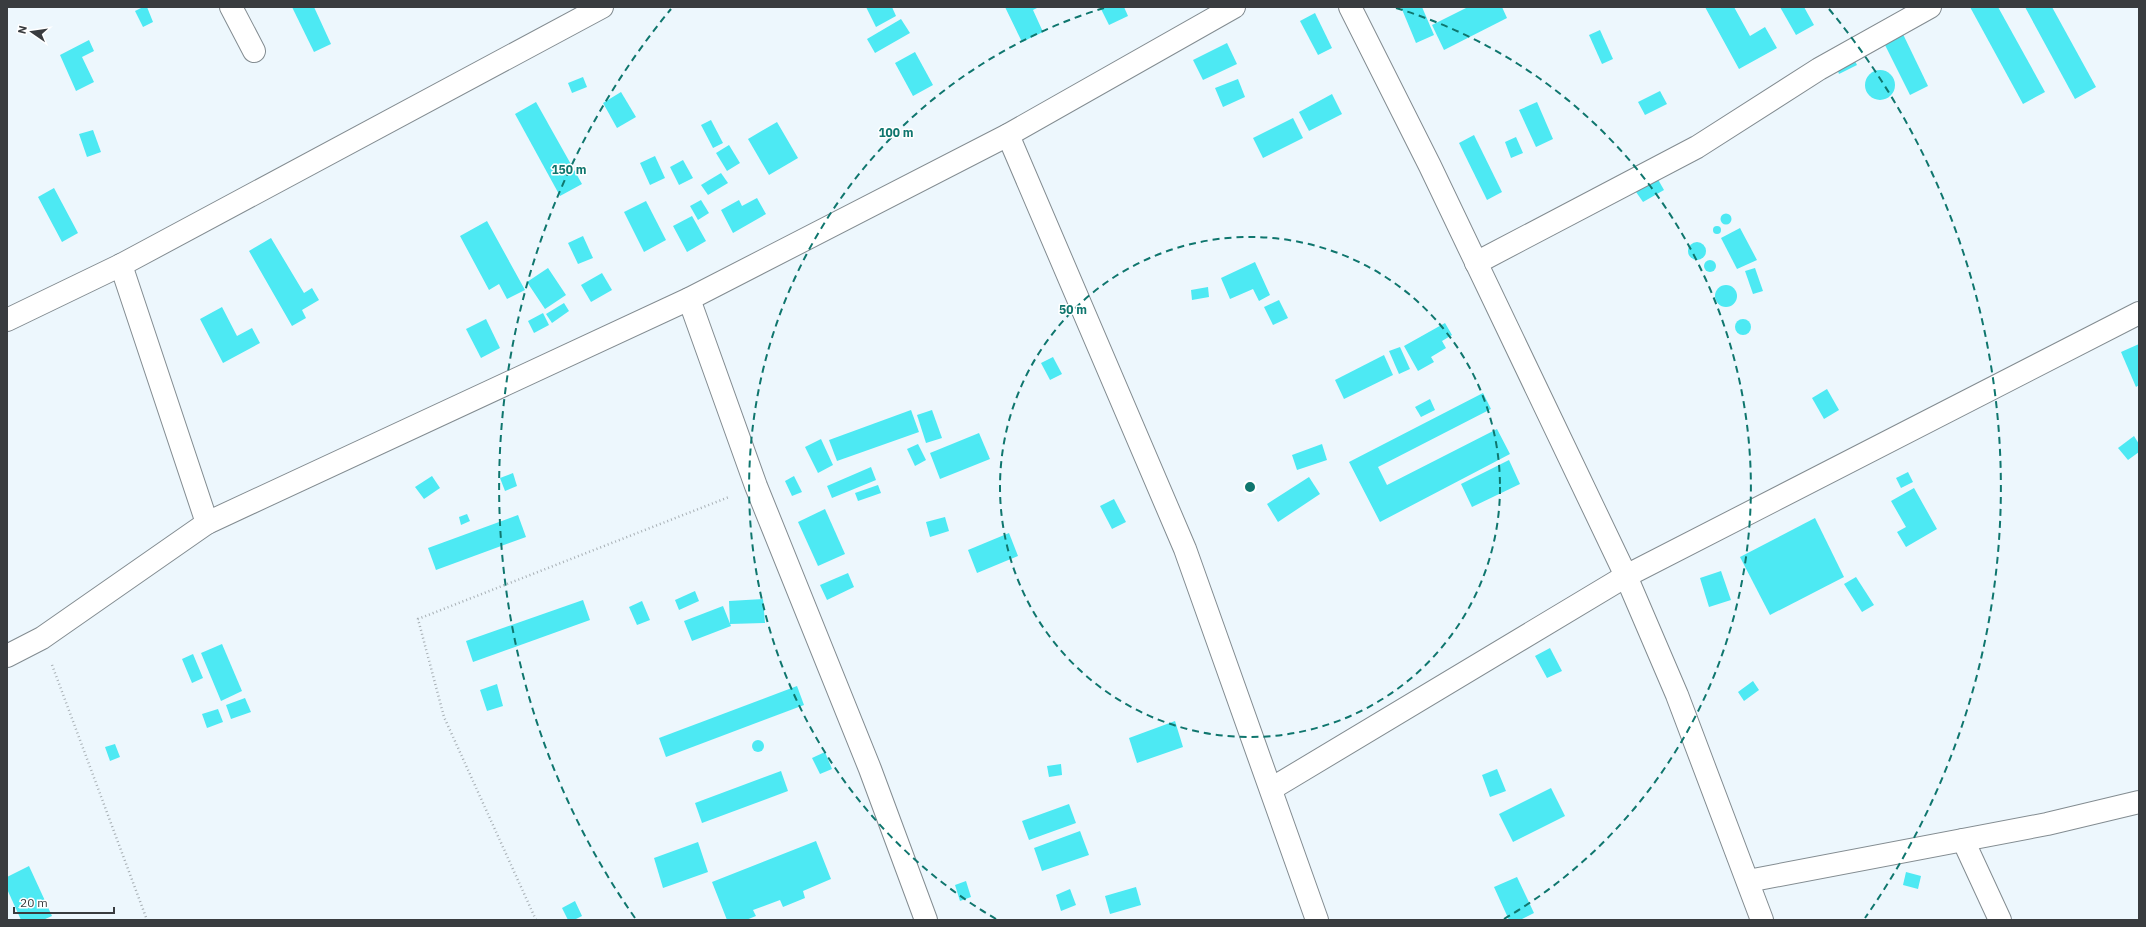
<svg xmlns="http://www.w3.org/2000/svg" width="2146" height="927" font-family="'IBM Plex Sans',sans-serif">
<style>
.building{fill:#4de9f3}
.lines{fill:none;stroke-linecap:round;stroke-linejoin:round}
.minor-casing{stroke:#838c91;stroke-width:24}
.path{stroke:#a7afb4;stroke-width:2.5;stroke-dasharray:1 3;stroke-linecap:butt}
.minor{stroke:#fff;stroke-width:22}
.ring{fill:none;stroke:#0f766e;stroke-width:2;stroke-dasharray:7 5}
.centre{fill:#0f766e;stroke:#fff;stroke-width:2}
.ring-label{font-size:12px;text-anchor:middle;font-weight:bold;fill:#0f766e;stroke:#fff;stroke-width:3;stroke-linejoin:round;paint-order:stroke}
</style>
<rect width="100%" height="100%" fill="#edf7fd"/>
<g class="building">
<path d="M143,7H147L153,22L143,27L135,11Z"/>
<path d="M292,7H314L331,44L314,52Z"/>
<path d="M866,7H892L896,16L876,27Z"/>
<path d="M1005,7H1039L1033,10L1043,32L1022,42Z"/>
<path d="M1100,7H1124L1128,16L1109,25Z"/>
<path d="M1401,7H1422L1434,35L1416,43Z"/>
<path d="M1468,7H1502L1507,18L1444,50L1432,25Z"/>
<path d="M1705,7H1734L1750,36L1765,27L1777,48L1739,69Z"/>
<path d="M1780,7H1804L1814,25L1796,35Z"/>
<path d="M1970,7H1998L2045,92L2023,104Z"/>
<path d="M2025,7H2052L2096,87L2075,99Z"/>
<path d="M1315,13L1332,48L1318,55L1300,21Z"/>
<path d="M901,19L910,33L875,53L867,39Z"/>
<path d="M1600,30L1613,59L1602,64L1589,35Z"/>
<path d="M1901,30L1928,86L1910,95L1882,39Z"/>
<path d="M89,40L94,51L82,57L94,82L76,91L60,55Z"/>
<path d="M1227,43L1237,64L1203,80L1193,60Z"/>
<path d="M915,52L933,85L913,96L895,63Z"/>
<path d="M1852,55L1857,65L1839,74L1835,64Z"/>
<circle cx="1880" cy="85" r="15"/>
<path d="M583,77L587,87L572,93L568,83Z"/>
<path d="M1238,79L1245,97L1223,107L1215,88Z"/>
<path d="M1660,91L1667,104L1645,115L1638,102Z"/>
<path d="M621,92L636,117L617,128L603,103Z"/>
<path d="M1332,94L1342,114L1309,131L1299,112Z"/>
<path d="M536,102L582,184L560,196L515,114Z"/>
<path d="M1537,102L1553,139L1536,147L1519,110Z"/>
<path d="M1293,118L1303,138L1263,158L1253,138Z"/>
<path d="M711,120L723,143L713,148L701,125Z"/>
<path d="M777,122L798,158L769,175L748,139Z"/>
<path d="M93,130L101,152L87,157L79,134Z"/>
<path d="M1474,135L1502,192L1487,200L1459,143Z"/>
<path d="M1516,137L1523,153L1511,158L1505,142Z"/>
<path d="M729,145L740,163L727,171L716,153Z"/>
<path d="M655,156L665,178L650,185L640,163Z"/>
<path d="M683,160L693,178L679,185L670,167Z"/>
<path d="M721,173L728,183L708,195L701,185Z"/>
<path d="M1656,176L1664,190L1643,202L1634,189Z"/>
<path d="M54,188L78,233L62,242L38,197Z"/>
<path d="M757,198L766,214L733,233L721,210L739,200L742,206Z"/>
<path d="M701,200L709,213L698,220L690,206Z"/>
<path d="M646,201L666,240L644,252L624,212Z"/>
<circle cx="1726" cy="219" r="5.5"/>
<path d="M692,216L706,241L687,252L673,226Z"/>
<path d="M487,221L525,290L507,299L499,284L489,290L460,236Z"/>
<circle cx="1717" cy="230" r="4"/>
<path d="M1740,228L1757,260L1737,269L1721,238Z"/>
<path d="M583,236L593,258L578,264L568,243Z"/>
<path d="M271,238L304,293L312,288L319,300L302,310L306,318L292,326L249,251Z"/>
<circle cx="1697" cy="251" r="9"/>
<circle cx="1710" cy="266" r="6"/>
<path d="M1255,262L1270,295L1259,301L1253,289L1230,299L1221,278Z"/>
<path d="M548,268L566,295L545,309L527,282Z"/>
<path d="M1755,268L1763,291L1753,294L1745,271Z"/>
<path d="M602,273L612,290L591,302L581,285Z"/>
<circle cx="1726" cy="296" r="11"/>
<path d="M1208,287L1209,297L1192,300L1191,290Z"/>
<path d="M1279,300L1288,318L1273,325L1264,307Z"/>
<path d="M564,303L569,311L552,323L546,314Z"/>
<path d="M222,307L237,336L252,328L260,343L223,363L200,319Z"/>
<path d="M543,313L549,325L534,333L528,321Z"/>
<circle cx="1743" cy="327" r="8"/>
<path d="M486,319L500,348L481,358L466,329Z"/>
<path d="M1445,323L1452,335L1442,341L1446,348L1431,357L1434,362L1418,371L1404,346Z"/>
<path d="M2139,344V385L2136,387L2121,352Z"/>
<path d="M1400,347L1410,369L1399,374L1389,351Z"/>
<path d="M1384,355L1393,375L1344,399L1335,380Z"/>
<path d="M1053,357L1062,374L1050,380L1041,363Z"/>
<path d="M1827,389L1839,410L1824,419L1812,398Z"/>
<path d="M1483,393L1491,409L1378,467L1387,485L1497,429L1510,454L1380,522L1349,462Z"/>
<path d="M1430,399L1435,410L1421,417L1415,407Z"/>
<path d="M911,410L919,432L837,461L829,440Z"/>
<path d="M932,410L942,438L926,443L917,415Z"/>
<path d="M979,433L990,459L940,479L930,453Z"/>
<path d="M2134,436L2139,444V452L2128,460L2118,448Z"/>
<path d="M821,439L833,465L818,473L805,447Z"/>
<path d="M918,444L926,460L915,466L907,449Z"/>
<path d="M1322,444L1327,460L1297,470L1292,455Z"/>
<path d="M1509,460L1520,484L1472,507L1461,484Z"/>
<path d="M871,467L876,480L832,498L827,486Z"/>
<path d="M1908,472L1913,482L1901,488L1896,478Z"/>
<path d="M513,473L517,486L505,491L500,478Z"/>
<path d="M432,476L440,488L424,499L415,487Z"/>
<path d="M794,476L802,492L792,496L785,481Z"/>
<path d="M1309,477L1320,494L1278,522L1267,504Z"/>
<path d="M878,485L881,493L858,501L855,493Z"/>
<path d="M1914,488L1937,529L1906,547L1897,532L1906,527L1891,501Z"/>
<path d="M1114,499L1126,522L1112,529L1100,506Z"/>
<path d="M825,509L845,554L818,566L798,522Z"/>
<path d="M467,514L470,521L461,525L459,517Z"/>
<path d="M518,515L526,537L436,570L428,548Z"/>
<path d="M945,517L949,531L930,537L926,522Z"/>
<path d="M1815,518L1844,577L1770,615L1740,557Z"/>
<path d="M1009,533L1018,556L977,573L968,550Z"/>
<path d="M1721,571L1731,600L1709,607L1700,578Z"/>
<path d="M848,573L854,587L827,600L820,585Z"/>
<path d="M1856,577L1874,605L1862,612L1844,584Z"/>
<path d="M695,591L699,601L679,610L675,600Z"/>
<path d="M763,599L765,623L730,624L729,601Z"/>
<path d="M583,600L590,620L473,662L466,641Z"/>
<path d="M642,601L650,620L637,625L629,607Z"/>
<path d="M723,606L731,626L692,641L684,621Z"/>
<path d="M222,644L242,691L221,701L201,653Z"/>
<path d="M1550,648L1562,671L1547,678L1535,656Z"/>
<path d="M193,654L203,678L192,683L182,659Z"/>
<path d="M1753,681L1759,690L1744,701L1738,692Z"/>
<path d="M497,684L503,706L487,711L480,690Z"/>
<path d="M797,686L804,705L666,757L659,738Z"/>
<path d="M245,698L251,712L231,719L226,705Z"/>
<path d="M218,709L223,722L207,728L202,714Z"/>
<path d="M1175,721L1183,747L1137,763L1129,738Z"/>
<circle cx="758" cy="746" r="6"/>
<path d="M115,744L120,757L110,761L105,747Z"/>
<path d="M825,752L832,769L820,774L812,758Z"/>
<path d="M1061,764L1062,775L1049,777L1047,766Z"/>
<path d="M1497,769L1506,791L1490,797L1482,775Z"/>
<path d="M781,771L788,791L702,823L695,803Z"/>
<path d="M1551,788L1565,816L1513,842L1499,814Z"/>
<path d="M1069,804L1076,823L1029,840L1022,821Z"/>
<path d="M1080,831L1089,855L1042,871L1034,848Z"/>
<path d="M816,841L831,879L803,891L805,898L783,907L780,900L753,910L756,916L746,920H727L712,882Z"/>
<path d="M698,842L708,872L663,888L654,858Z"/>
<path d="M29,866L52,916L43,920H21L7,889V877Z"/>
<path d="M1906,872L1921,876L1918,889L1903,885Z"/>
<path d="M1517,877L1534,913L1520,920H1509L1494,887Z"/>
<path d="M966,881L971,897L960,901L955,885Z"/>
<path d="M1136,887L1141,905L1110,914L1105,896Z"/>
<path d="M1070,889L1076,905L1061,911L1056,895Z"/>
<path d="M575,901L582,916L574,920H568L562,908Z"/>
</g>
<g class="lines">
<defs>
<g id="minor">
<path d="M231,7L254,51"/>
<path d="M1350,7L1430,166L1626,576L1677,695L1762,920"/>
<path d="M1008,135L1185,549L1317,920"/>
<path d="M1476,263L1697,147L1819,69L1930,7"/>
<path d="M121,265L207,523"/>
<path d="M689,299L756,486L870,769L926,920"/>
<path d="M7,320L121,265L602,7"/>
<path d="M7,656L42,638L207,523L689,299L1008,135L1234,7"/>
<path d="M1271,789L1626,576L2139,313"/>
<path d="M1963,840L2000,920"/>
<path d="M1748,881L2047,824L2139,802"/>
</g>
</defs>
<use href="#minor" class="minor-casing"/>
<g class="path">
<path d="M52,665L147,920"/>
<path d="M536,920L444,717L418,619L729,497"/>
</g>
<use href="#minor" class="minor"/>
</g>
<g class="ring">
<circle cx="1250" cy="487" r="250"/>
<path d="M996 919A501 501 0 0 1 1104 8M1396 8A501 501 0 0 1 1504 919"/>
<path d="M635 918A751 751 0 0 1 671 9M1829 9A751 751 0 0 1 1865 918"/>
</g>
<circle cx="1250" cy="487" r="6" class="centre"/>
<g class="ring-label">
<text x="896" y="137">100 m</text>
<text x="569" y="174">150 m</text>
<text x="1073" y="314">50 m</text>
</g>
<rect width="2146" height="927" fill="none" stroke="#393c3f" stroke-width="16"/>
<g transform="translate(32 32) rotate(283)" stroke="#ffffff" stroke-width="3" paint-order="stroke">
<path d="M0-3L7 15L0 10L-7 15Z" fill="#393c3f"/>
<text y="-6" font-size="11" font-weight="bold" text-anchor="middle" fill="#393c3f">N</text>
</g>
<path d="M14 907v6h100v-6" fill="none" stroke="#393c3f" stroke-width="2"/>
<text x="20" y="907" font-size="12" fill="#393c3f" stroke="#ffffff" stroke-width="3" paint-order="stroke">20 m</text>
</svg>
